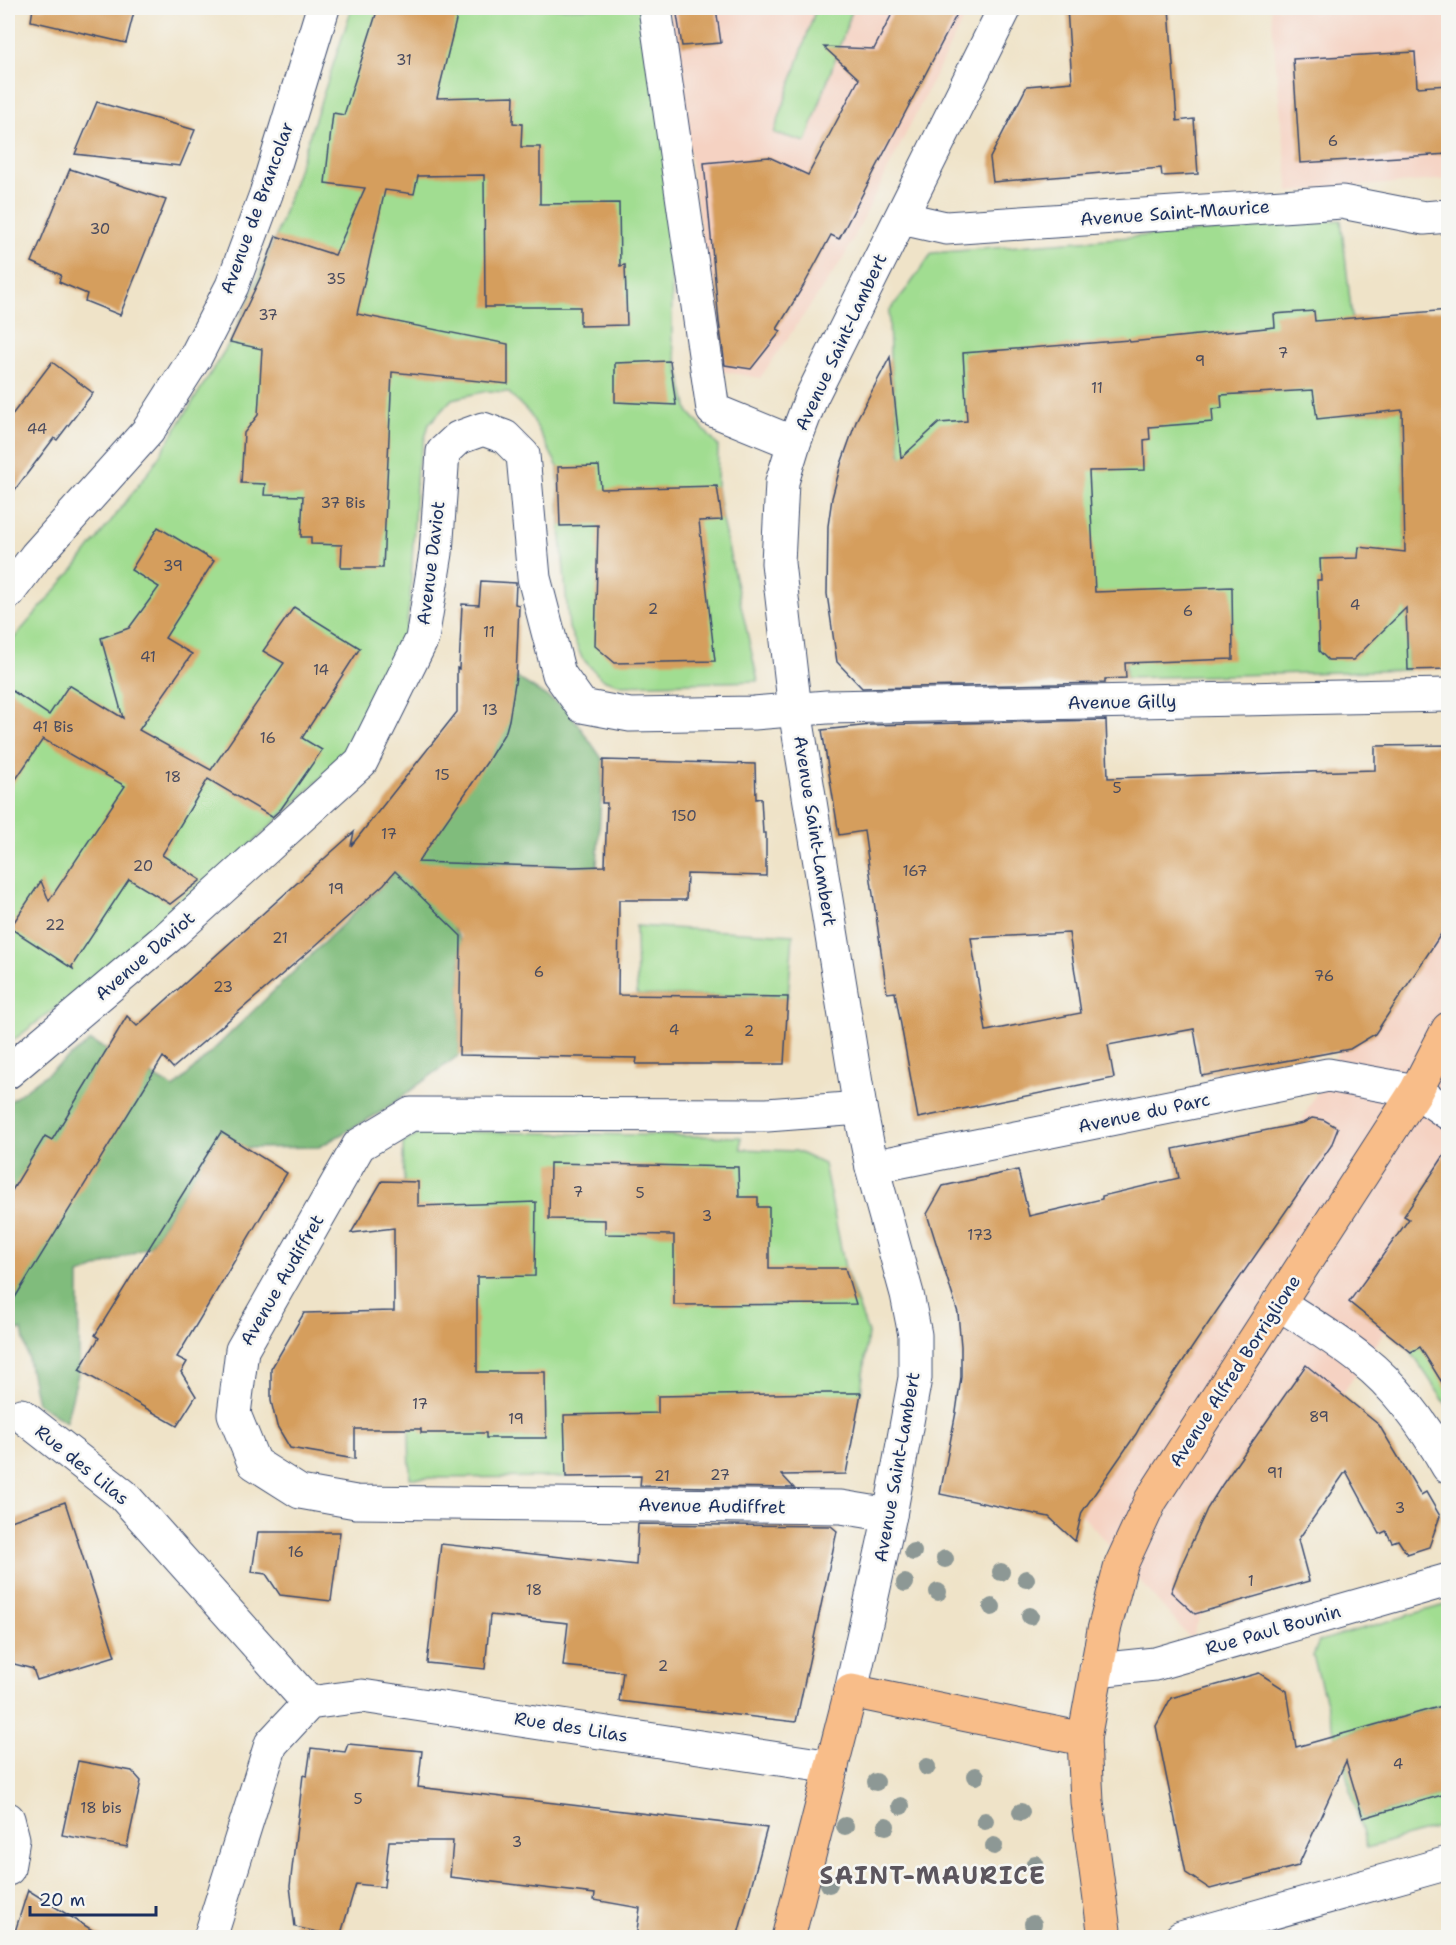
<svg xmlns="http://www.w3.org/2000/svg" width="1456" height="1945" font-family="'Shantell Sans',sans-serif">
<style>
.built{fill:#f5d2c2}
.green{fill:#a1dd91;stroke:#5e8678;stroke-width:1.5}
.forest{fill:#80bc7b;stroke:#4e766c;stroke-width:1.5}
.building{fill:#d59e5d;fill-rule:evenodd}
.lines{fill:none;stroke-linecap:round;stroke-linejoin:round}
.minor-casing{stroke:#3b4a6e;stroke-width:35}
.major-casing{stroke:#3b4a6e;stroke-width:35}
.minor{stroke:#fff;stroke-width:33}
.major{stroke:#f8bd89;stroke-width:33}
.tree{fill:#8d9895}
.labels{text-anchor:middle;stroke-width:5;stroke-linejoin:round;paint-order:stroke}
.number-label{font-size:15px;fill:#4a4b5e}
.street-label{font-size:18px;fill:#1b2f5e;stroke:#f6f6f2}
.district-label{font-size:24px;font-weight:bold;letter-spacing:1.5px;fill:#5c565e;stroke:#f6f6f2}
</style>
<rect width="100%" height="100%" fill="#f6f6f2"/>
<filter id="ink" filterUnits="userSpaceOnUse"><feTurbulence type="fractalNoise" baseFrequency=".0167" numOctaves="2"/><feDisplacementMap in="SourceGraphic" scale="12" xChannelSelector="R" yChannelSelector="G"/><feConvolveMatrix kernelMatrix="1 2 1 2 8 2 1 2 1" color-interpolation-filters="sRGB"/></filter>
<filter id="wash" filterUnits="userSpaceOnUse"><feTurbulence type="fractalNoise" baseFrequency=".008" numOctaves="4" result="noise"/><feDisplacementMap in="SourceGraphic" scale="24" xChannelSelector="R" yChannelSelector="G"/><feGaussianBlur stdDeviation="1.35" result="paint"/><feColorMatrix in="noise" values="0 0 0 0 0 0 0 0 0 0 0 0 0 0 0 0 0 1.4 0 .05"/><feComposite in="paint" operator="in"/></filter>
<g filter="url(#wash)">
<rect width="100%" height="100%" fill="#efe3c8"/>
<g class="built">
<path d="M669,8H969L844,257L760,378L721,371Z"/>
<path d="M1271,8H1448V179L1289,192L1278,89Z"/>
<path d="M1448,846V1249L1411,1294L1216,1578L1191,1639L1063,1493L1284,1154Z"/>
</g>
<g class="green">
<path d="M352,8H644L671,174L672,340L688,411L718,446L717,486L722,520L758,681L622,685L602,679L582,658L569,628L560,526L558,467L530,414L508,392L487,391L452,399L429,424L417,467L410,600L403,650L363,738L164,927L8,1044V645L74,569L151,469L230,342L276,236Z"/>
<path d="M816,8H853L806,142L774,133Z"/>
<path d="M1341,220L1352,318L1342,416L1402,409L1408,670L1126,678L1124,594L917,601L890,356L889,311L909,286L932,253Z"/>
<path d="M636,926L793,935L788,997L637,995Z"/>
<path d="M425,1131L741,1137V1149L796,1151L824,1164L845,1268L868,1333L861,1393L566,1477L410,1478L403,1143Z"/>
<path d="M1448,1274V1407L1411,1352Z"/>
<path d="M1448,1604V1704L1339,1735L1363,1818L1448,1793V1824L1367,1848L1313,1656L1319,1641Z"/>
</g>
<path class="forest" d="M516,677L568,710L603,760L597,867L479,864L454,929L461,941L459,1055L381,1112L319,1147L246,1148L221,1133L150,1246L79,1275V1370L66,1422L37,1403L22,1330L8,1331V1103L91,1041L174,1088L384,884L434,826Z"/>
<g id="blocks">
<g class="building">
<path d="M33,8H135L126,43L31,21Z"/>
<path d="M378,8H459L437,98L514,96L513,123L522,124L521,147H540V204L619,203L620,266L625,265L627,325L580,326V307H485L484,175L418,176L414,194L385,190L357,314L508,344V384L392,372L383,568H341L342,545L311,544V537H301L303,496L264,495L265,484L241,483L244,433L258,415L262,349L230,342L262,274L276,236L335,255L365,188L325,183L333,113L344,115Z"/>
<path d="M676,8H716L721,43L682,46Z"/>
<path d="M895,8H960L839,239L831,235L804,285L777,329L781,331L751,369L725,365L719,322L704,163L769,157L808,175L859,79L824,47L874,49Z"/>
<path d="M1067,8H1169L1177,121L1194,119L1198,174L1162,176L1161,168L993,182L990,158L1027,86L1072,82Z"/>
<path d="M1415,52L1417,87L1449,85V154L1300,163L1293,59Z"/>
<path d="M97,102L195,130L180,166L75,154Z"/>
<path d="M70,169L166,200L120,315L85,301L87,294L59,282L61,275L32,262Z"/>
<path d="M1449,310V669L1408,670L1406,608L1353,660H1328L1319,651L1317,580H1321L1320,559L1358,558L1359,547L1405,552L1402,410L1317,419L1313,390L1221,395L1222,408L1212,409L1213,422L1149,427L1150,439L1144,440L1145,470L1089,471L1095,592L1232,587L1233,659L1125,663L1126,678L1105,679V683L862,688L837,662L827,594L828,526L832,498L841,464L857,419L890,357L901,458L939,423L967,421L963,353L1129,340L1130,342L1275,327L1274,314L1314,311L1315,321Z"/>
<path d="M670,361L676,405L615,402V363Z"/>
<path d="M52,362L93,393L57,440L54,438L8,499V420Z"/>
<path d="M599,466L601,489L717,486L722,520L699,521L715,661L615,663L595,646L598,525L560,526L558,467Z"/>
<path d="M158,527L214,561L165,638L192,654L139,730L211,770L284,663L263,651L294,607L360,648L302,738L322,750L281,809L272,817L208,779L162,855L201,880L170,904L129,879L72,966L73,969L10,928L41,881L49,901L125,786L43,739L8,791V688L49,715L69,685L123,718L101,638L129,628L159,587L131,570Z"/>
<path d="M481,581L516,583V584L515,604L519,605L516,677L509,720L506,731L487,762L418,862L573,867L605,866L607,803H602L603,760L755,764L756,799L761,798L763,833H766V876L687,874L686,900H619L618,995L788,997L784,1064H636L637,1058L459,1055L461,936L395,871L384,884L315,946L173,1068L163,1057L8,1309V1197L45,1136L52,1140L127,1016L137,1026L354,832L351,846L457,712V668L459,669L462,604L479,605Z"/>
<path d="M1106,720L1108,778L1375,770V746L1449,745V922L1375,1034L1350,1049L1202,1076L1194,1029L1108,1045L1114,1078L918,1118L895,992L887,993L864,831L839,835L822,730L871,725ZM1069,933L1081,1013L986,1031L971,938Z"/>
<path d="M1312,1118L1324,1120L1338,1128L1331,1146L1216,1312L1146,1416L1136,1434L1082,1512L1075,1541L1049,1517L940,1494L956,1412L961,1377V1346L958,1313L927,1214L943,1186L1018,1170L1029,1216L1102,1199V1196L1179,1178L1173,1149L1303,1123Z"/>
<path d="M221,1132L287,1173L177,1357L187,1362L181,1372L196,1396L177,1426L79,1370L99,1338L95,1335Z"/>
<path d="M1449,1148V1394L1420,1347L1411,1352L1349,1302L1409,1219L1404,1216Z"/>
<path d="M550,1163L738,1167L739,1197H758V1207H769V1268H845L856,1304L674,1305V1235L605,1234V1220L549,1219Z"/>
<path d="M382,1181L418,1182V1206L536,1202L535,1276L477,1277V1372H545L546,1438H486V1433H421V1429H355V1459L290,1448L277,1426L271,1401V1369L304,1313L394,1311V1228L351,1233Z"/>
<path d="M1306,1365L1379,1425L1421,1495L1426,1492L1440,1516L1429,1547L1407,1554L1398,1540L1392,1542L1386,1531L1380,1534L1346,1471L1298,1540L1309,1581L1195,1614L1171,1592L1181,1566L1207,1509L1222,1485Z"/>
<path d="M827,1393H861L846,1474L782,1475L794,1488L640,1486L641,1476L566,1477L564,1415L658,1413V1396Z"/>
<path d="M65,1502L115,1656L37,1680L33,1669L14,1664L8,1646V1522Z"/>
<path d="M638,1524L831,1526L837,1531L796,1722L619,1701L623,1672L563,1666L568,1623L490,1615L485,1669L427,1663L441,1544L636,1565Z"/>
<path d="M258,1532H340L331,1601L280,1595L266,1574L252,1572Z"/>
<path d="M1259,1673L1287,1691L1296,1747L1449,1704V1793L1363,1818L1346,1761L1298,1866L1210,1889L1186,1873L1156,1726L1171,1698Z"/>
<path d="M348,1744L422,1751L418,1787L767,1828L737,1938H636L640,1908L594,1900L595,1894L450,1877L453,1841H389L384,1887L356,1884L340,1937L295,1927L290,1886L303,1775L307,1776L311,1748L345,1752Z"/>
<path d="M78,1761L132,1771L141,1781L127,1847L62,1835Z"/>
<path d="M28,1890L105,1938H13Z"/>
</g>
</g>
</g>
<g filter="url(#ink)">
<use href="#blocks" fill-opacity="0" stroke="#3b4a6e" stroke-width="1.5"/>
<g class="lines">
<defs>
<g id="minor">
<path d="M655,8L713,410L794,443"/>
<path d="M901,218L946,228L1342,202L1424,218L1448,216"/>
<path d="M8,593L36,556L148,431L196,356L232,286L266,194L323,8"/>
<path d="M8,1072L168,937L361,762L422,639L436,553L443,452L458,438L483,429L505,437L523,455L534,578L559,674L582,706L630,715L754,713L827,707L1448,695"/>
<path d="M860,1108L767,1115L411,1114L359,1145L242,1350L234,1414L254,1463L300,1492L356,1502L841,1507L890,1515"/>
<path d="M872,1167L1328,1075L1416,1091L1448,1113"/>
<path d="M1278,1303C1306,1321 1336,1339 1362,1360C1398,1388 1426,1428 1448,1467"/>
<path d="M21,1415L123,1495L309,1703"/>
<path d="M1096,1670L1155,1664L1448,1580"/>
<path d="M851,1691L890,1515L915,1378V1335L907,1294L872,1167L860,1108L795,710L778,563L782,482L794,443L811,398L1005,8"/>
<path d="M8,1819L13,1839L8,1869"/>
<path d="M210,1938L271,1744L309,1703L362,1696L832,1767"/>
<path d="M1181,1938L1448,1863"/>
</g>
<g id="major">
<path d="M788,1938L851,1691L1084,1739"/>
<path d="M1105,1938L1087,1802L1084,1739L1104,1630L1121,1565L1151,1500L1416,1091L1448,1029"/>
</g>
</defs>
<use href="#minor" class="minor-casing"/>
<use href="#major" class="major-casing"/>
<use href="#minor" class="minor"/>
<use href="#major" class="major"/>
</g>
<g class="tree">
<circle cx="913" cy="1552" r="9"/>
<circle cx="945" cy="1559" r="9"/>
<circle cx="1001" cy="1572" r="9"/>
<circle cx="1026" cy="1579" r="9"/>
<circle cx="905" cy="1583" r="9"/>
<circle cx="938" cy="1592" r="9"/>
<circle cx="992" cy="1607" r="9"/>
<circle cx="1030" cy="1616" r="9"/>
<circle cx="927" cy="1767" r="9"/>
<circle cx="976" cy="1776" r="9"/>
<circle cx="876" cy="1782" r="9"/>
<circle cx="901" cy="1806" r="9"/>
<circle cx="1021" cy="1812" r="9"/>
<circle cx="985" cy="1821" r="9"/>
<circle cx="845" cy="1826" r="9"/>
<circle cx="886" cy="1826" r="9"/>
<circle cx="994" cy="1846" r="9"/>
<circle cx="1035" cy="1864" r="9"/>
<circle cx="829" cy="1884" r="9"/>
<circle cx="1033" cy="1924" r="9"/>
</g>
</g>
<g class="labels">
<g class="number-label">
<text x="404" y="65">31</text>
<text x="1333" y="146">6</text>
<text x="100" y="234">30</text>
<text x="336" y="284">35</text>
<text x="268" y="320">37</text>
<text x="1283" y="358">7</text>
<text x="1200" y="366">9</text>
<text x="1097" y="393">11</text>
<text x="37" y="434">44</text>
<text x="343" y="508">37 Bis</text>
<text x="173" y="571">39</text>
<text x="1355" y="610">4</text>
<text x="653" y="614">2</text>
<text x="1188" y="616">6</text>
<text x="489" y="637">11</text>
<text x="148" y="662">41</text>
<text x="321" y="675">14</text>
<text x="490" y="715">13</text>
<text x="53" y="732">41 Bis</text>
<text x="268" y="743">16</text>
<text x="442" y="780">15</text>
<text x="173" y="782">18</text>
<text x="1117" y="793">5</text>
<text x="684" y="821">150</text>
<text x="389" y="839">17</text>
<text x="143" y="871">20</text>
<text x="915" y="876">167</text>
<text x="336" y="894">19</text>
<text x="55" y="930">22</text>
<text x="280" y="943">21</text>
<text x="539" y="977">6</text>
<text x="1324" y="981">76</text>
<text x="223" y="992">23</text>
<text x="674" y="1035">4</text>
<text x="749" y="1036">2</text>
<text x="578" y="1197">7</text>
<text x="640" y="1198">5</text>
<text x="707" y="1221">3</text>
<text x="980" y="1240">173</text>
<text x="420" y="1409">17</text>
<text x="1319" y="1422">89</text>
<text x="516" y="1424">19</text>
<text x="1275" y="1478">91</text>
<text x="720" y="1480">27</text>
<text x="662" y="1481">21</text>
<text x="1400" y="1513">3</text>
<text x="296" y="1557">16</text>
<text x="1251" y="1586">1</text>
<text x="534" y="1595">18</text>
<text x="663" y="1671">2</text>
<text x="1398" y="1769">4</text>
<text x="358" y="1804">5</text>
<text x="101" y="1813">18 bis</text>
<text x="517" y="1847">3</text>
</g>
<g class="street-label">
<text transform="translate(257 208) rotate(-70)" y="6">Avenue de Brancolar</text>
<text transform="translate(1175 213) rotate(-4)" y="6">Avenue Saint-Maurice</text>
<text transform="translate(841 342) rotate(-65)" y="6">Avenue Saint-Lambert</text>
<text transform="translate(431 563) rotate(-83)" y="6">Avenue Daviot</text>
<text transform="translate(1122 702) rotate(-1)" y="6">Avenue Gilly</text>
<text transform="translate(815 831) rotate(81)" y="6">Avenue Saint-Lambert</text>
<text transform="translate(145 956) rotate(-41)" y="6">Avenue Daviot</text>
<text transform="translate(1144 1113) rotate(-12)" y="6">Avenue du Parc</text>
<text transform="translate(282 1280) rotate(-60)" y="6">Avenue Audiffret</text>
<text transform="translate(1235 1371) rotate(-57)" y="6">Avenue Alfred Borriglione</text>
<text transform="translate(82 1465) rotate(39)" y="6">Rue des Lilas</text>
<text transform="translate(897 1467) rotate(-80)" y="6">Avenue Saint-Lambert</text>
<text transform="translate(712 1506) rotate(1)" y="6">Avenue Audiffret</text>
<text transform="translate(1273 1630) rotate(-16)" y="6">Rue Paul Bounin</text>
<text transform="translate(571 1727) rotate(9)" y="6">Rue des Lilas</text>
</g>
<g class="district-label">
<text x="933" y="1884">SAINT-MAURICE</text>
</g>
</g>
<rect width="1456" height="1945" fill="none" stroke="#f6f6f2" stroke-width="30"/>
<path d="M30 1906v9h126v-9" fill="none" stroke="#1b2f5e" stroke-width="3"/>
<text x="39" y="1906" font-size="18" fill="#1b2f5e" stroke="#f6f6f2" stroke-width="4.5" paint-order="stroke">20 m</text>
</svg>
